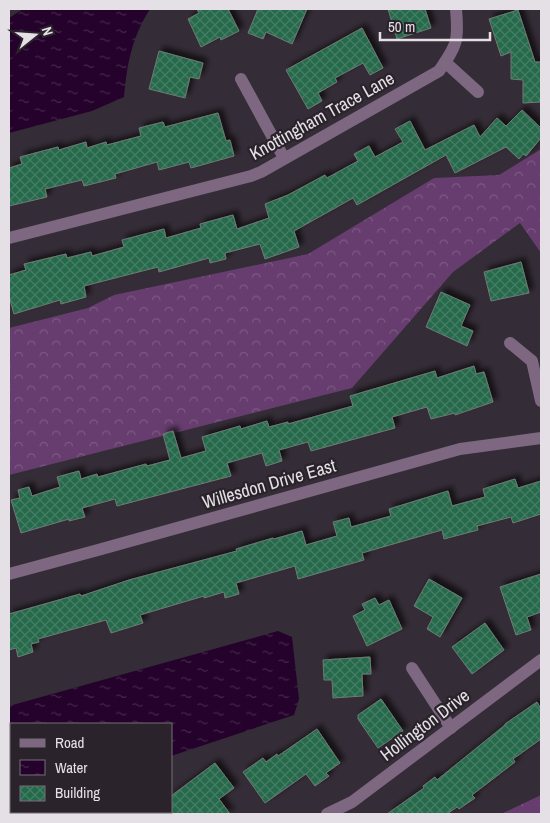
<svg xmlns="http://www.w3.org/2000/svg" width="550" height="823" font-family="'Archivo Narrow',sans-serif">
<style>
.forest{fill:url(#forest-crowns)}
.water{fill:url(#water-ripples)}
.building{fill:url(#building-cross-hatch);stroke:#6e7b74;filter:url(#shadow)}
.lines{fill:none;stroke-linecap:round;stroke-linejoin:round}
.minor{stroke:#7d6781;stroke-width:12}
.labels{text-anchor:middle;stroke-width:4.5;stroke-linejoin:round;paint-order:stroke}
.street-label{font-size:18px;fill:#e5e0e6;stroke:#2a232b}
</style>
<defs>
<pattern id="forest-crowns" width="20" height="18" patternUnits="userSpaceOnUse" patternTransform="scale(1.25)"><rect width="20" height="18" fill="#663d6e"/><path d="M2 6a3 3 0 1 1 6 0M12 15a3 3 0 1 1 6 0" fill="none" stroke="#7c5983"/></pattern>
<pattern id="water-ripples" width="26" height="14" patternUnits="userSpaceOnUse" patternTransform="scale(1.25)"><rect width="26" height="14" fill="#25022b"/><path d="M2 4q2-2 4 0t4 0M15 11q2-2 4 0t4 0" fill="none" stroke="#44274a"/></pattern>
<pattern id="building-cross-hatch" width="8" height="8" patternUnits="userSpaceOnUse" patternTransform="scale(1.25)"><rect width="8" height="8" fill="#25694b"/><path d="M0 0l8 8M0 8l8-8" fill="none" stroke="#447e65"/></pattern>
<filter id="shadow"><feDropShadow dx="4.5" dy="-4.5" stdDeviation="2.5" flood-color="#0009"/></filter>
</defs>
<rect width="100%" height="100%" fill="#342c36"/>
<g class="forest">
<path d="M541,149V253L520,223L453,272L352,388L9,475V328L88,308L114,295L308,254L434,178L499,175Z"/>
<path d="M11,789V812H110L109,814H9V791Z"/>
<path d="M541,795V814H501Z"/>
</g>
<g class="water">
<path d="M23,9H150C132,37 127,64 124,97L92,111L9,133V18Z"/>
<path d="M278,631L292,637L299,699L294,715L171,756V724H11V788L9,791V706Z"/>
</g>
<g class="building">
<path d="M197,9H228L239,31L221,40L220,37L201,47L188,19L199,13Z"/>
<path d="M258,9H307L292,44L266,32L263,39L248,33Z"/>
<path d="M388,9H425L431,28L397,39Z"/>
<path d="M518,10L535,62H541V102L523,103V80L511,79V52L501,56L489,19Z"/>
<path d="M362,28L383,68L370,75L363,63L335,78L337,82L318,93L322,101L308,109L286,70Z"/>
<path d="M159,51L203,63L199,79L190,77L185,98L149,89Z"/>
<path d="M522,110L541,128V138L526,156L523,154L519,159L506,147L455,173L446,155L357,205L353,198L294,231L299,247L265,259L260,244L225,253L226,259L210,263L209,258L159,272L158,267L84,286L86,297L61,304L60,300L14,314L9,296V275L26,270L24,264L66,254L67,258L91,252L92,256L124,247L122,240L164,229L166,238L201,228L200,224L233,215L237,229L269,218L265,204L288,195L325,175L327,178L358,161L354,154L369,146L375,157L403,142L395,129L410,121L425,150L474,125L480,137L497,118L506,126Z"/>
<path d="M218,113L226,141L230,140L234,156L191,168L189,162L159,170L157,162L115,174L116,178L84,186L82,180L45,189L47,197L9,206V168L22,164L20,157L58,147L59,150L86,142L87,148L106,142L107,145L141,136L139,128L163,122L165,127Z"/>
<path d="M521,262L529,293L491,301L484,272Z"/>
<path d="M441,292L470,305L461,326L473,331L467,346L426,327Z"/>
<path d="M474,366L476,374L484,372L493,402L455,415V413L431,419L427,407L392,417L395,428L311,451L308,442L279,450L282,461L266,466L262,453L227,463L231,476L117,506L115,499L82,508L85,517L69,521V519L21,533L11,500L20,498L18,490L29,487L32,496L60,487L57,477L79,471L81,479L97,474L98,477L146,464L147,466L170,460L163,434L173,431L181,458L206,451L202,437L240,426L241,429L267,421L269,427L288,422V424L353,406L350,396L435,371L437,378Z"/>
<path d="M515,479L518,488L541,481V514L513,523L511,517L477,526L478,530L444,539L442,530L362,553L364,560L298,579L295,566L236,583L239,594L225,598L224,592L204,598V596L140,615L143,623L111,633L106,620L38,639L39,642L31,644L33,652L18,657L16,648L9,650V614L80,594L81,596L129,580L237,551L236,549L273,538L274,539L302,531L306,545L337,536L333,522L349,518L351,527L391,516L389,509L448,491L452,506L485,497L483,489Z"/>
<path d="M541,574V612L527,617L531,630L516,635L500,587Z"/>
<path d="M429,579L462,598L440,637L427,629L433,617L414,606Z"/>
<path d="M375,598L379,605L389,600L402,629L367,646L353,616L365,610L362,604Z"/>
<path d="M485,623L504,650L472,674L452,647Z"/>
<path d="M370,657L371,674H362L363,696L333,698L332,680H324L323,660Z"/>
<path d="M381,699L403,731L378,748L358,719V715Z"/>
<path d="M537,702L541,709V739L513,759L515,762L472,795L475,798L459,809L457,807L447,814H387L424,788L423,786L435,777L437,780L505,725V724Z"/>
<path d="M317,729L340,763L326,773L329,776L315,786L306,774L265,803L243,772L263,758L266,762L277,754L278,756Z"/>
<path d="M215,763L234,788L219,799L230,814H171V796Z"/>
</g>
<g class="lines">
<g class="minor">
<path d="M445,62L478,92"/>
<path d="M241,79L284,158"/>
<path d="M9,238L251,176L261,172L439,71C457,45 459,41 456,9"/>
<path d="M510,343L532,361L541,401"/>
<path d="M9,574L98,550L460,449L541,438"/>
<path d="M412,668L451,728"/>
<path d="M327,814L352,802L541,660"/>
</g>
</g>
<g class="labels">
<g class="street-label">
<text transform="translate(322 116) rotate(-29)" y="6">Knottingham Trace Lane</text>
<text transform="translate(269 484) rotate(-16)" y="6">Willesdon Drive East</text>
<text transform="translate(425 725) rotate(-37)" y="6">Hollington Drive</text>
</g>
</g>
<rect width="550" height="823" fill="none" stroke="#e5e0e6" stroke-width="20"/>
<rect x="10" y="723" width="162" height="90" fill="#2a232b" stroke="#756f76"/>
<rect x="20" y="739" width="25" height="8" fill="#7d6781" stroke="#756f76"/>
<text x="55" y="748" font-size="15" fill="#e5e0e6">Road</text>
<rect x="20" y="760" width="25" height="15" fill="url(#water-ripples)" stroke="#756f76"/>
<text x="55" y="773" font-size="15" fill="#e5e0e6">Water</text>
<rect x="20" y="786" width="25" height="15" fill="url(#building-cross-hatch)" stroke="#756f76"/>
<text x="55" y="798" font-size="15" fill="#e5e0e6">Building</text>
<g transform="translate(35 35) rotate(73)" stroke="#2a232b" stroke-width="4" paint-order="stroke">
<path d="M0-4L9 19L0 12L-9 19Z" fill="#e5e0e6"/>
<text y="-8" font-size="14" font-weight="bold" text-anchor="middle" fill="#e5e0e6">N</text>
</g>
<path d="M380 32v8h110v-8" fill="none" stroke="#e5e0e6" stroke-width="2.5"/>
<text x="388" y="32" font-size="15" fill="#e5e0e6" stroke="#2a232b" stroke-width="4" paint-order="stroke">50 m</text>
</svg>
